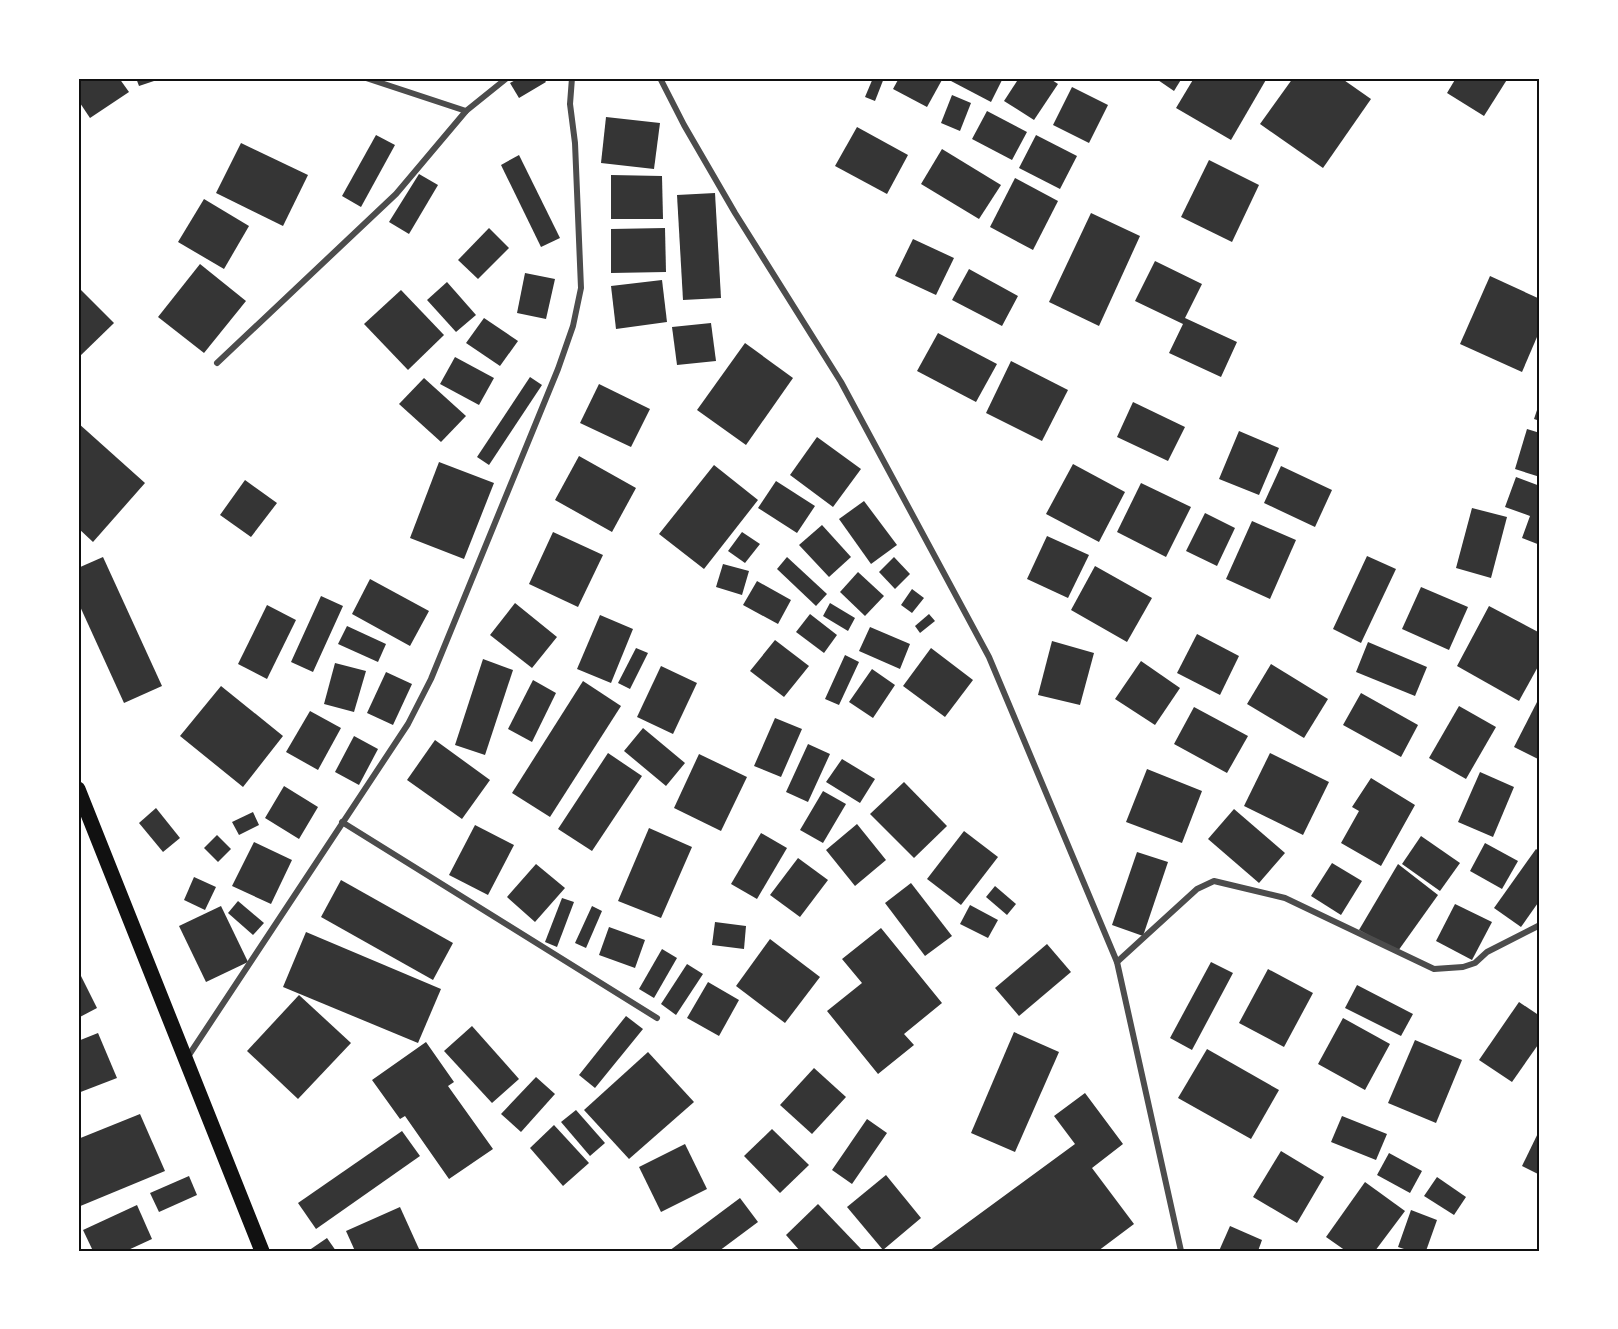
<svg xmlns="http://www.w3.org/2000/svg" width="1618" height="1329" font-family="'Asap Condensed',sans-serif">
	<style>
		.building { fill: #353535 }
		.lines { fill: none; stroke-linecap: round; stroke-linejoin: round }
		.minor { stroke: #4c4c4c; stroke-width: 6 }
		.primary { stroke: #111; stroke-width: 15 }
		.neatline { fill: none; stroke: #111; stroke-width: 2 }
	</style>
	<rect width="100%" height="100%" fill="#fff"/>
	<g class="building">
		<polygon points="78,78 119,78 129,92 90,118 78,100"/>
		<polygon points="136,78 163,78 139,86"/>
		<polygon points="519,78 543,78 546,82 519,98 510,83"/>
		<polygon points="873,78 884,78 875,101 865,97"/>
		<polygon points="899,78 943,78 927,107 893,89"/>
		<polygon points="952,78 1003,78 991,102 951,81"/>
		<polygon points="1019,78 1049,78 1058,84 1034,120 1004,101"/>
		<polygon points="1155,78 1182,78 1174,91"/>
		<polygon points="1194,78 1267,78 1231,140 1176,108"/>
		<polygon points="1293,78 1341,78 1371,99 1323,168 1260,124"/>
		<polygon points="1456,78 1508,78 1484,116 1447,93"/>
		<polygon points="1072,87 1108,105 1089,143 1053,125"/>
		<polygon points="952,95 971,103 960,131 941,123"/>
		<polygon points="987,111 1027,132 1012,160 972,139"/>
		<polygon points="606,117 660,123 654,169 601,163"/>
		<polygon points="857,127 908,155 887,194 835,166"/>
		<polygon points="376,135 395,145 361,207 342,196"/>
		<polygon points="1036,135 1077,156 1060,189 1019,168"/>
		<polygon points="241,143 308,175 283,226 216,193"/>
		<polygon points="942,149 1001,185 979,219 921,184"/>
		<polygon points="519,155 560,238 541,247 501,165"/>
		<polygon points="1209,160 1259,185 1232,242 1181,217"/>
		<polygon points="419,174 438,185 409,234 389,222"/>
		<polygon points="611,175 662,176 663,219 611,219"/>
		<polygon points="1015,178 1058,201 1033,250 990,227"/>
		<polygon points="715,193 721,298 683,300 677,195"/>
		<polygon points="204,199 249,226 224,269 178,242"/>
		<polygon points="1091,213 1140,236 1099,326 1049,302"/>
		<polygon points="489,228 509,248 478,279 458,260"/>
		<polygon points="665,228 666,272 611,273 611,229"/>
		<polygon points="913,239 954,258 936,295 895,276"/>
		<polygon points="1155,261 1202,284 1185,318 1237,342 1221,377 1169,353 1183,324 1135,301"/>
		<polygon points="200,264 246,301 204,353 158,317"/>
		<polygon points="969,269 1018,296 1002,326 952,300"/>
		<polygon points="525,273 555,279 546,319 517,313"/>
		<polygon points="1490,276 1540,299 1540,330 1522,372 1460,344"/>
		<polygon points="662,280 667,322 616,329 611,286"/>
		<polygon points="447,282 476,315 456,332 427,300"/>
		<polygon points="78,287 114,323 78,358"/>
		<polygon points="401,290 444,335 408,370 364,324"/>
		<polygon points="484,318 518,341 500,366 466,343"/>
		<polygon points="711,323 716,361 677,365 672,327"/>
		<polygon points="938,333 997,364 976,402 917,371"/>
		<polygon points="745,343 793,378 746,445 697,410"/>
		<polygon points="455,357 494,378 479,405 440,384"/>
		<polygon points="1011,361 1068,390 1042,441 986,413"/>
		<polygon points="530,377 542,385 489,465 477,457"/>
		<polygon points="424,378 466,416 441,442 399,404"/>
		<polygon points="599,384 650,409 631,447 580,423"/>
		<polygon points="1540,401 1540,421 1534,419"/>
		<polygon points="1133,402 1185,427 1168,461 1117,437"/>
		<polygon points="78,423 145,483 93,542 78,528"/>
		<polygon points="1527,429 1540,433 1540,477 1515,469"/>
		<polygon points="1239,431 1279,448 1259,495 1219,479"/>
		<polygon points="817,437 861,469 833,507 790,475"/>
		<polygon points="579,456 636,488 612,532 555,500"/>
		<polygon points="439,462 494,483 464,559 410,538"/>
		<polygon points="1073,464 1125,492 1099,542 1046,514"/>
		<polygon points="714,465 758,500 704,569 659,534"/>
		<polygon points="1281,466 1332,490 1315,527 1264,503"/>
		<polygon points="1516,477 1540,486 1540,545 1522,538 1530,516 1505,507"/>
		<polygon points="245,480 277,503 251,537 220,515"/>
		<polygon points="776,481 815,506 797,533 758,508"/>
		<polygon points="1141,483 1191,507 1166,557 1117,532"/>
		<polygon points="864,501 897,545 871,564 839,519"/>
		<polygon points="1472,508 1507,517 1491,578 1456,568"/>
		<polygon points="1205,513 1235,528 1217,566 1186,551"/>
		<polygon points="1252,521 1296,540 1270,599 1226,579"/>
		<polygon points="822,525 851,557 829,577 799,545"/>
		<polygon points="553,532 603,555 578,607 529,584"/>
		<polygon points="742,532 760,544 745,563 728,551"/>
		<polygon points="1047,536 1089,555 1068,598 1027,579"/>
		<polygon points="1367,556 1396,569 1361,643 1333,629"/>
		<polygon points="103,557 162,686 124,703 78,602 78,568"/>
		<polygon points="787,557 827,594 816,606 777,569"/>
		<polygon points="894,557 910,574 895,589 879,572"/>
		<polygon points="723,564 749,571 742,595 716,587"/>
		<polygon points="1095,566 1152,598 1127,642 1071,610"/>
		<polygon points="858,572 884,596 865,616 840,592"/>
		<polygon points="370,579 429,611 410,646 352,614"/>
		<polygon points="757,581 791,600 778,624 743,605"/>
		<polygon points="1421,587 1468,607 1449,650 1402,629"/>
		<polygon points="912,589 924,598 912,613 901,605"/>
		<polygon points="321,596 343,606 313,672 291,662"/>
		<polygon points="515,603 557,637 532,668 490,635"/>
		<polygon points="830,603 855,618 848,631 823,616"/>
		<polygon points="267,605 296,620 267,679 238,664"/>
		<polygon points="1489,606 1540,633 1540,663 1519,701 1457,666"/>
		<polygon points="810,614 837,635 824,653 796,632"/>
		<polygon points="929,614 935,621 920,633 915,626"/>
		<polygon points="600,615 633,629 611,683 577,669"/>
		<polygon points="347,626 386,644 378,662 338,644"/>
		<polygon points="870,627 910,644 900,669 859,651"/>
		<polygon points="1197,634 1239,656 1220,695 1177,673"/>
		<polygon points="775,640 809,666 784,697 750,671"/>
		<polygon points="1052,641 1094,653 1080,705 1038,695"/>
		<polygon points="1368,642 1427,667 1415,696 1356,672"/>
		<polygon points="636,648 648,653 630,689 618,683"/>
		<polygon points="931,648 973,680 945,717 903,686"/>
		<polygon points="845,655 859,662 839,705 825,699"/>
		<polygon points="483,659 513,670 485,755 455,745"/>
		<polygon points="1141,661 1180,688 1155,725 1115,699"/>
		<polygon points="335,663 366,671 354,712 324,704"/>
		<polygon points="1271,664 1328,699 1304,738 1247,704"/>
		<polygon points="661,666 697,683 673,734 637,717"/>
		<polygon points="872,669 895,685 873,718 849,702"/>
		<polygon points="386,672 412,684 393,725 367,713"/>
		<polygon points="533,680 556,693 532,742 508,729"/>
		<polygon points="583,681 621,706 550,817 512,793"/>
		<polygon points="221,686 283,736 243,787 180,736"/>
		<polygon points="1361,693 1418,725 1401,757 1343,725"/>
		<polygon points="1537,702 1540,704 1540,760 1514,747"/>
		<polygon points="1459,706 1496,727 1466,779 1429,758"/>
		<polygon points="1194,707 1248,736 1227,773 1174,744"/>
		<polygon points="310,711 341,728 318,770 286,752"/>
		<polygon points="775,718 802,729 781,777 754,766"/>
		<polygon points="643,728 685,763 666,786 624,751"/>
		<polygon points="354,736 378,749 359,785 335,772"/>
		<polygon points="435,740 490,780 462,819 407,780"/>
		<polygon points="808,744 830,754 808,802 786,792"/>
		<polygon points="608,753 642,776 592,851 558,829"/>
		<polygon points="1270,753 1329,782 1303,835 1244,806"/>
		<polygon points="699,754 747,777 721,831 674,808"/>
		<polygon points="842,759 875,779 860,803 826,782"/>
		<polygon points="1147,769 1202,791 1182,843 1126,822"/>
		<polygon points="1480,772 1514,787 1493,837 1458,822"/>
		<polygon points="1371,778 1415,805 1381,866 1341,843 1359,811 1352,807"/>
		<polygon points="904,782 947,826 914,858 870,814"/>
		<polygon points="284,786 318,807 299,839 265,818"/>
		<polygon points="823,791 846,804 823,843 800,830"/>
		<polygon points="156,808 180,838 163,852 139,823"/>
		<polygon points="1234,809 1285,853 1259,883 1208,839"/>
		<polygon points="253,812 259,825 239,835 232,822"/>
		<polygon points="857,824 886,860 855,886 826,850"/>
		<polygon points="475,825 514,845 488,895 449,875"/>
		<polygon points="649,828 692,847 661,918 618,901"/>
		<polygon points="964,831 998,857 961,905 927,879"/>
		<polygon points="761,833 787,848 757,899 731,884"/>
		<polygon points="217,835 231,849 218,862 204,848"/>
		<polygon points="1421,836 1460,863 1440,891 1402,864"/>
		<polygon points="254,842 292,860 271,904 232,886"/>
		<polygon points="1485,843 1518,861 1502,889 1470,871"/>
		<polygon points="1536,849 1540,852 1540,900 1521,927 1494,908"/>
		<polygon points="1137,852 1168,862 1143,936 1112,925"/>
		<polygon points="798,858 828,880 800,917 770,895"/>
		<polygon points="1332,863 1362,881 1341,915 1311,896"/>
		<polygon points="536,864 565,888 535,922 507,897"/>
		<polygon points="1398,864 1438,895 1398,951 1359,930"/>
		<polygon points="194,877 216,887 205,910 184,900"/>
		<polygon points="341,880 453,943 433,980 321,917"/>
		<polygon points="911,883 952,936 925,956 885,903"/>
		<polygon points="995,886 1016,904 1007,915 986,897"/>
		<polygon points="562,898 574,902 557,947 545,942"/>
		<polygon points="238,901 264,923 253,935 228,913"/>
		<polygon points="1455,904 1492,922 1472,960 1436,941"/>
		<polygon points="970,905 998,920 988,938 960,924"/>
		<polygon points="221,906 248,962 206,982 179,926"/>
		<polygon points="592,906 602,911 586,948 575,943"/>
		<polygon points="715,922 746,926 744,949 712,945"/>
		<polygon points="609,927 645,940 635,968 599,955"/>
		<polygon points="881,928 942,1003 904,1034 914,1045 878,1074 827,1011 862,983 842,959"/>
		<polygon points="306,932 441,989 418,1043 283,987"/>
		<polygon points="770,939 820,977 785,1023 736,986"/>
		<polygon points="1047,944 1071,972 1019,1016 995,988"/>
		<polygon points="662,949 677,958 654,998 639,989"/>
		<polygon points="1211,962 1233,973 1192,1050 1170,1038"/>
		<polygon points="687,964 703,974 676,1015 661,1004"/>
		<polygon points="1268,969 1313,993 1284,1047 1239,1023"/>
		<polygon points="78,970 97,1008 78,1018"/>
		<polygon points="708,982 739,1000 719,1036 687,1018"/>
		<polygon points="1357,985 1413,1014 1401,1036 1345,1008"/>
		<polygon points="299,995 351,1043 298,1099 247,1051"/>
		<polygon points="1519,1002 1540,1016 1540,1042 1512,1082 1479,1060"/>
		<polygon points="626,1016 643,1029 595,1088 579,1075"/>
		<polygon points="1343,1018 1390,1044 1365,1090 1318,1064"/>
		<polygon points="472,1026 519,1079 492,1103 444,1051"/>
		<polygon points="1014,1032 1059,1052 1015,1152 971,1133"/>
		<polygon points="98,1033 117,1078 78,1093 78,1041"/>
		<polygon points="1415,1040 1462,1060 1436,1123 1388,1103"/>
		<polygon points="426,1042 454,1082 448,1086 493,1149 449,1179 405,1116 400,1119 372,1080"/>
		<polygon points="1207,1049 1279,1090 1251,1139 1178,1098"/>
		<polygon points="648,1052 694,1102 629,1159 584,1110"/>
		<polygon points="814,1068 846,1097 812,1134 780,1105"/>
		<polygon points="536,1077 555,1094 521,1132 501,1114"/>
		<polygon points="1085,1093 1123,1144 1092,1168 1134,1224 1098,1251 929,1251 1075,1144 1054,1116"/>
		<polygon points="576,1110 605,1143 590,1156 561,1122"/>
		<polygon points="140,1114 165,1171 78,1207 78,1139"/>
		<polygon points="1342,1116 1387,1134 1376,1160 1331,1142"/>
		<polygon points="867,1119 887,1133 852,1184 832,1170"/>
		<polygon points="554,1125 589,1163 563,1186 530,1148"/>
		<polygon points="772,1129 809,1165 780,1193 744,1156"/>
		<polygon points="1540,1129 1540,1175 1522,1166"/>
		<polygon points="402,1131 420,1156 316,1229 298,1203"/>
		<polygon points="685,1144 707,1189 661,1212 639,1167"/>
		<polygon points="1281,1151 1324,1177 1297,1223 1253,1197"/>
		<polygon points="1389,1153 1422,1171 1410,1193 1377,1175"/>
		<polygon points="886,1175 921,1218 883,1250 847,1207"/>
		<polygon points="189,1176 197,1195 159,1212 150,1193"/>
		<polygon points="1437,1177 1466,1197 1454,1215 1424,1196"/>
		<polygon points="1365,1182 1405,1211 1375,1251 1346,1251 1326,1237"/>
		<polygon points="740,1198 758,1222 719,1251 669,1251"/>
		<polygon points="818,1204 862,1250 800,1251 786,1235"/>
		<polygon points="137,1205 152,1239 126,1251 93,1251 83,1230"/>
		<polygon points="400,1207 419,1249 414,1251 355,1251 346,1231"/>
		<polygon points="1411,1210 1437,1220 1426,1251 1410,1251 1398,1247"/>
		<polygon points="1230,1226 1262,1240 1258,1251 1219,1251"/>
		<polygon points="327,1238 336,1251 308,1251"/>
	</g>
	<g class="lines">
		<g class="minor">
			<polyline points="366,78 466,111"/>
			<polyline points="660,78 684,125 735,213 841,382 989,657 1117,962 1181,1251"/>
			<polyline points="217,363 396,194 466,111 507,78"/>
			<polyline points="342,822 657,1018"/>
			<polyline points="1117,962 1197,889 1214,881 1285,898 1434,969 1463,967 1475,963 1487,952 1540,925"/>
			<polyline points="187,1058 408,724 431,679 558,369 573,326 581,288 575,143 570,104 572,78"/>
		</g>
		<polyline class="primary" points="78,789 262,1251"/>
	</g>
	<rect width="1618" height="1329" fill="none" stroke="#ffffff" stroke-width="159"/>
	<rect x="80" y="80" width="1458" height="1170" class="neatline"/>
</svg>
